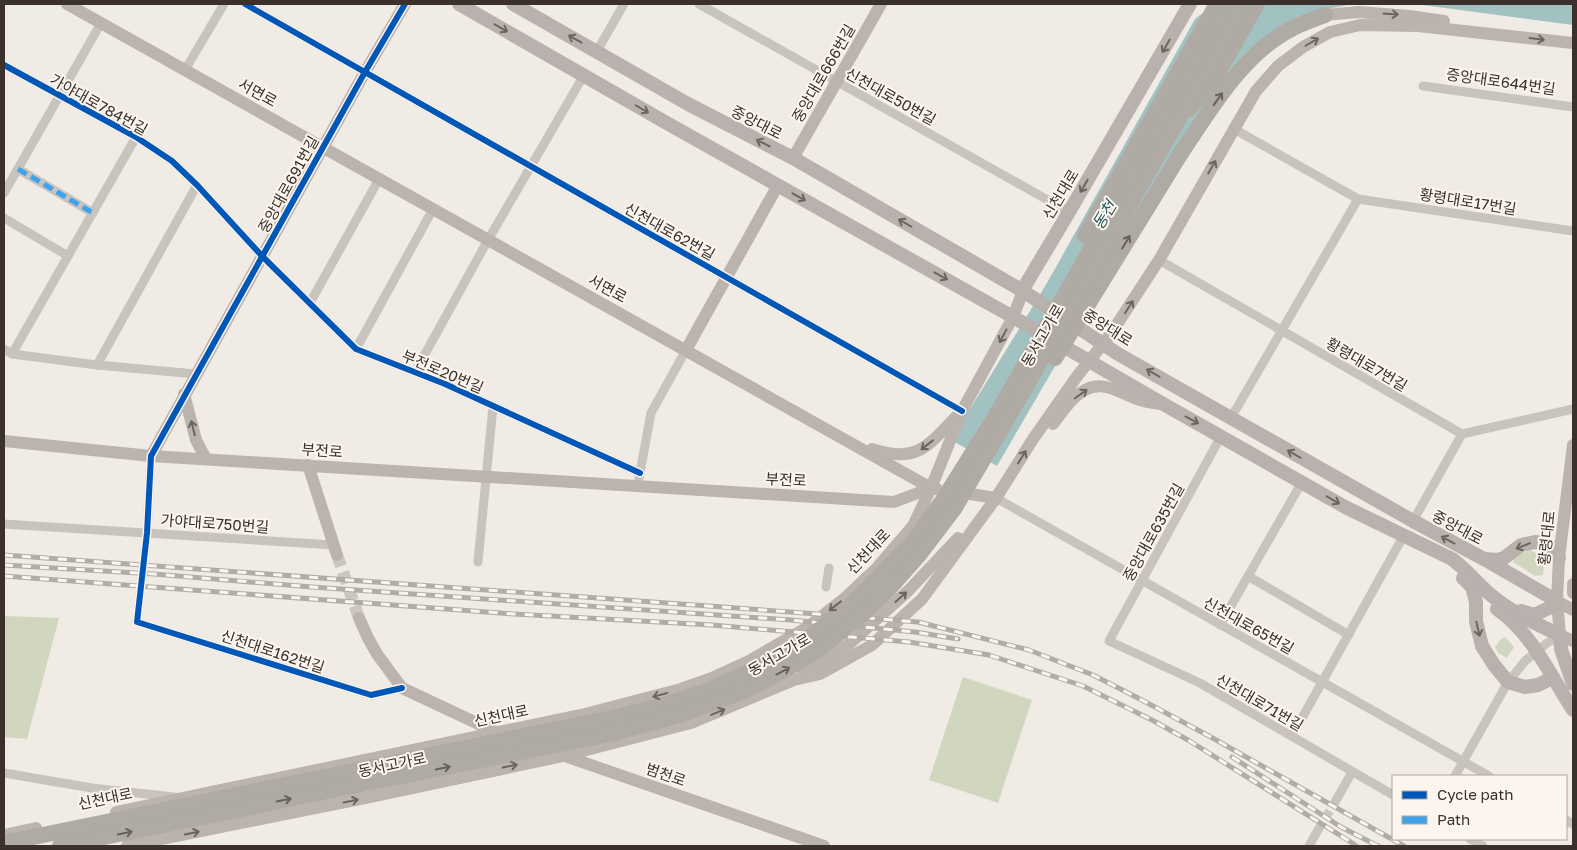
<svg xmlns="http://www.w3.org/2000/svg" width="1577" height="850" font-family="'Golos Text','Noto Sans KR',sans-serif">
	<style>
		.green { fill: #d1d6bf }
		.water { fill: #a1c2c1 }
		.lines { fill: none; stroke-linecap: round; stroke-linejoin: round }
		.street-tunnel { stroke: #ccc6c0; stroke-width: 9; stroke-dasharray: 9 4.5; stroke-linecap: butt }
		.secondary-tunnel { stroke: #ccc6c0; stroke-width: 12; stroke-dasharray: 12 6; stroke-linecap: butt }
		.street { stroke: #c9c3be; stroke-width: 9 }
		.secondary { stroke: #bab3ae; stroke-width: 12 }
		.primary { stroke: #b8b1ad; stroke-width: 14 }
		.highway { stroke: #afaaa4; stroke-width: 16 }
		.rail-casing { stroke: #b1aca8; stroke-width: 5 }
		.rail { stroke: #fbf5ee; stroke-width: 3; stroke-dasharray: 9; stroke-linecap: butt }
		.highway-bridge { stroke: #afaaa4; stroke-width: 16 }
		.quiet { stroke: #3fa3eb; stroke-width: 5; stroke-dasharray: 10 5; stroke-linecap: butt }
		.cycleway-casing { stroke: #fbf5ee; stroke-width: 9 }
		.cycleway { stroke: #0057b8; stroke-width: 6 }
		.oneway { stroke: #6e645f }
		.oneway2 { stroke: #6d645f }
		.oneway3 { stroke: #69615b }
		.labels { text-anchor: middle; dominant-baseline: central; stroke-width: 4; stroke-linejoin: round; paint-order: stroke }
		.street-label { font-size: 15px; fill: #3b302b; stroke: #fbf5ee }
		.water-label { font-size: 16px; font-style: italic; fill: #1f5a5e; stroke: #fbf5ee }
	</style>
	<rect width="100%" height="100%" fill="#f0ebe5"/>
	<g class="green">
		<polygon points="1530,550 1545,557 1543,575 1535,576 1513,562 1515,556"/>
		<polygon points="4,616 59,618 27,739 4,737"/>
		<polygon points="1505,637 1514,647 1507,658 1498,653 1495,647 1501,639"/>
		<polygon points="963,677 1032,700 998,803 929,780"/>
	</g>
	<g class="water">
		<polygon points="1215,4 1354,4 1332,8 1297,20 1254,46 1091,304 997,466 951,440 1047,283 1195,19"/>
		<polygon points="1415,4 1573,4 1573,25"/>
	</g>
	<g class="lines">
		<g class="street-tunnel">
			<polyline points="137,622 147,533"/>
			<polyline points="1318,830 1334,804"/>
		</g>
		<polyline class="secondary-tunnel" points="337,555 359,618"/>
		<g class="street">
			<polyline points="245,4 962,411"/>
			<polyline points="699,4 1069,212"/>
			<polyline points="597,51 624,4"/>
			<polyline points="4,65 136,137 172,161 197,185 262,256 356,349 445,384 640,473"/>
			<polyline points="185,70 224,4"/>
			<polyline points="1423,86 1573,107"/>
			<polyline points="1234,129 1358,199 1573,231"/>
			<polyline points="18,169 93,213"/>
			<polyline points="4,193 101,23"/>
			<polyline points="4,218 68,256"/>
			<polyline points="1159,260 1462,434 1573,409"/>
			<polyline points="310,303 379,179"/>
			<polyline points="4,349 12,354 97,365 196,374"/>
			<polyline points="356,349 433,209"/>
			<polyline points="12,354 136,137"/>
			<polyline points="97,365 197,185"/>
			<polyline points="415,372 488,240 584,75"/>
			<polyline points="1231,418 1358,199"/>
			<polyline points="1221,436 1109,641 1200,683 1393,795"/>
			<polyline points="639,478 651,413 686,350"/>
			<polyline points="996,498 1489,776"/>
			<polyline points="1413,521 1462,434"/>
			<polyline points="4,524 334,545"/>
			<polyline points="147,533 151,456"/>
			<polyline points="478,562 493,406"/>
			<polyline points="1248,576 1349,635"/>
			<polyline points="826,587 829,568"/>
			<polyline points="137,622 371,695 402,688"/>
			<polyline points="1220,625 1302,482"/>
			<polyline points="1292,736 1404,535"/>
			<polyline points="4,773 92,788 174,797"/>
			<polyline points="1455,776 1508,682 1525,661 1547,643 1560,635"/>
			<polyline points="1334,804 1352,772"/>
			<polyline points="1566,820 1573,824"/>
			<polyline points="1470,839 1483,846"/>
			<polyline points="1309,846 1318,830"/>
		</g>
		<g class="secondary">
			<polyline points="67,4 931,488 937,489"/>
			<polyline points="1325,15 1359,12 1409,16 1444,21"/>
			<polyline points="793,158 881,4"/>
			<polyline points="686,350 778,185"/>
			<polyline points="184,394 196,440 206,459"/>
			<path d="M 1053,424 C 1062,412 1072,397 1085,390 C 1103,380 1120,393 1137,399 C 1144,402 1152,403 1160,404"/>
			<polyline points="4,441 151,456 894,502 931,488"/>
			<polyline points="1573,445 1559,558 1557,601 1560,635 1573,641"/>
			<path d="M 872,449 C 918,464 927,446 957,416"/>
			<polyline points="151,456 365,72 405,4"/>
			<polyline points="308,465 337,555"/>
			<polyline points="957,492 996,498"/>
			<polyline points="1573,584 1573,593"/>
			<polyline points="1557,601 1573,610"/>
			<polyline points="359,618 368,638 377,654 402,688 498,733"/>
			<polyline points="803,674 849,644 908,591 958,538"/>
			<polyline points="562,755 824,846"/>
			<polyline points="116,812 585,714 681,689 712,678 749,661 808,627 845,598 875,570 913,526 931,488 962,411 1013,317 1023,291"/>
			<polyline points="4,835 36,828"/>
			<polyline points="127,846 365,798 563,756 691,723 794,680 820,674 872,645 922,599 996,498 1033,439 1078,375 1110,335 1159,260 1256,91 1278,66 1303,47 1330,32 1360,25 1418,26 1573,43"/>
		</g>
		<g class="primary">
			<path d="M 459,4 L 672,126 L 1013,317 L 1165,405 L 1347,508 L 1452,559 C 1467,570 1478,584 1492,596 C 1513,613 1536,624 1560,635 L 1561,649 L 1573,684"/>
			<polyline points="513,4 688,104 793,158 1023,291 1118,354 1413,521 1484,559 1557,601 1551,607 1534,615 1521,611"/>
			<polyline points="1023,291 1026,284 1069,212 1190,4"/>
			<polyline points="1484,559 1498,560 1504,558 1521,545 1535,542 1545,543 1551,547 1559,558"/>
			<polyline points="1463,578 1472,587 1476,602 1476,621 1482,646 1494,665 1508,682 1525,687 1538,685 1552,678"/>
			<path d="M 1497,609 C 1532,633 1550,675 1573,710"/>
		</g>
		<g class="highway">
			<polyline points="1189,109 1213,81 1257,4"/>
			<path d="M 1181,153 C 1211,109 1243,53 1293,28 C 1303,23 1314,19 1325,15"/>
		</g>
		<defs>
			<g id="rail">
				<polyline points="4,555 804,613 918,622 1029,650 1093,675 1138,698 1209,736 1404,846"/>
				<polyline points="4,565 154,574 312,587 791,620 915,632 958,639"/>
				<polyline points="4,576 514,614 712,625 909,642 989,655 1083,686 1152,720 1188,740 1357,846"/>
				<polyline points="1232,757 1341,827 1378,846"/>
			</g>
		</defs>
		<use href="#rail" class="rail-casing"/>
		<use href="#rail" class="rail"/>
		<g class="highway-bridge">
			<polyline points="1085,236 1217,4"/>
			<polyline points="1055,358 1181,153"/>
			<polyline points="4,843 612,718 664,705 707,691 772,661 811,636 847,609 910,545 943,500 995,417 1231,4"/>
			<polyline points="60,846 609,734 683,714 744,691 792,666 822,647 863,614 888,590 919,555 954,509 1020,397 1244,4"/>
		</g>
		<polyline class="quiet" points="18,169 93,213"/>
		<defs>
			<g id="cycleway">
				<polyline points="245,4 962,411"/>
				<polyline points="4,65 136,137 172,161 197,185 262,256 356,349 445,384 640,473"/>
				<polyline points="402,688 371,695 137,622 147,533 151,456 365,72 405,4"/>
			</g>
		</defs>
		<use href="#cycleway" class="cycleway-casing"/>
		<use href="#cycleway" class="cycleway"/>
	</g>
	<defs><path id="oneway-shaft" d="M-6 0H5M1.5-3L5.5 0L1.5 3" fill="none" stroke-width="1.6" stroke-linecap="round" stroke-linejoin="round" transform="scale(1.25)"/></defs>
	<g class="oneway">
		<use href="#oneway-shaft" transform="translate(1391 14) rotate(4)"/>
		<use href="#oneway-shaft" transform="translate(1537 39) rotate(7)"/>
		<use href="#oneway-shaft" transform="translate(1312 42) rotate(-30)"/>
		<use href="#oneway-shaft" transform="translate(1212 167) rotate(-60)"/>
		<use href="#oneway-shaft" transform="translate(1129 307) rotate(-57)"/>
		<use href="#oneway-shaft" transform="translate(1003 336) rotate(118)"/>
		<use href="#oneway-shaft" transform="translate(1081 394) rotate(-35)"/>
		<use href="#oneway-shaft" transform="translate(193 428) rotate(-104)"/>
		<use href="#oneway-shaft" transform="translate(927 445) rotate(142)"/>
		<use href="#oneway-shaft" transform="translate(1022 457) rotate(-58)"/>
		<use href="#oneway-shaft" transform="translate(901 597) rotate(-42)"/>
		<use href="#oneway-shaft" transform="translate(835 606) rotate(142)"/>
		<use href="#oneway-shaft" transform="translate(660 695) rotate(165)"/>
		<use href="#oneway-shaft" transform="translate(718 712) rotate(-22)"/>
		<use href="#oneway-shaft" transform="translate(510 766) rotate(-12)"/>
		<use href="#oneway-shaft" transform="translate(351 801) rotate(-11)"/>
		<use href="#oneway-shaft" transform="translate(192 833) rotate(-11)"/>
	</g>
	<g class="oneway2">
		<use href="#oneway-shaft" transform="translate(501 28) rotate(30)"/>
		<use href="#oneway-shaft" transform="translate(575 39) rotate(-151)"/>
		<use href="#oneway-shaft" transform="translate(1166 46) rotate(120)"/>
		<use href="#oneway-shaft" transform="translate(642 109) rotate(30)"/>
		<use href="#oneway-shaft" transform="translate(763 143) rotate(-153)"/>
		<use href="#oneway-shaft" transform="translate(1084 186) rotate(120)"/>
		<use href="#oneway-shaft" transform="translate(799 197) rotate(29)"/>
		<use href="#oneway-shaft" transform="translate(905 223) rotate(-150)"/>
		<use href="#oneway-shaft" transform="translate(941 276) rotate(29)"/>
		<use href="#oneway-shaft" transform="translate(1153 373) rotate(-150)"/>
		<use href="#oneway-shaft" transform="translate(1192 420) rotate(28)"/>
		<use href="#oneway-shaft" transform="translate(1294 454) rotate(-150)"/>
		<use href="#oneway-shaft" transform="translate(1333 500) rotate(30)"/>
		<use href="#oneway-shaft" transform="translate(1448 540) rotate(-152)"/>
		<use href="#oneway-shaft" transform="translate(1523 546) rotate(158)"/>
		<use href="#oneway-shaft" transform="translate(1478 629) rotate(77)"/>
	</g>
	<g class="oneway3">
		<use href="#oneway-shaft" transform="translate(1218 99) rotate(-55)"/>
		<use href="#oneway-shaft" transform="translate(1126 242) rotate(-59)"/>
		<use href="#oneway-shaft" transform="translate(783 671) rotate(-28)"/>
		<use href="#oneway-shaft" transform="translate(443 768) rotate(-12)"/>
		<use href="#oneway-shaft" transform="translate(284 800) rotate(-12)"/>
		<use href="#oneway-shaft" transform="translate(125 833) rotate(-12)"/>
	</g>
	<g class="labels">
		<g class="street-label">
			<text transform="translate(823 73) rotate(-60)">중앙대로666번길</text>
			<text transform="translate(1501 81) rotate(8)">중앙대로644번길</text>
			<text transform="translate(258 92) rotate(29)">서면로</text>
			<text transform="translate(891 96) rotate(29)">신천대로50번길</text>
			<text transform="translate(99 104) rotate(29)">가야대로784번길</text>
			<text transform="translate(757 122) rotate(27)">중앙대로</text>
			<text transform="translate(288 184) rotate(-61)">중앙대로691번길</text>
			<text transform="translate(1060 194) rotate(-59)">신천대로</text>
			<text transform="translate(1468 201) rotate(9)">황령대로17번길</text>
			<text transform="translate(670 231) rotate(29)">신천대로62번길</text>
			<text transform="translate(608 288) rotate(29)">서면로</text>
			<text transform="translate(1108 327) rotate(32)">중앙대로</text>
			<text transform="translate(1042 335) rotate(-60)">동서고가로</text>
			<text transform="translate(1367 364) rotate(30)">황령대로7번길</text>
			<text transform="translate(443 371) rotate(23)">부전로20번길</text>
			<text transform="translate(322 450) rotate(4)">부전로</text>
			<text transform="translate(786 479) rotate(3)">부전로</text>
			<text transform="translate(215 523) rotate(4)">가야대로750번길</text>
			<text transform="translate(1458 527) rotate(28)">중앙대로</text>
			<text transform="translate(1153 532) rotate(-61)">중앙대로635번길</text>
			<text transform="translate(1546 538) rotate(-84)">황령대로</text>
			<text transform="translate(868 551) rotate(-47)">신천대로</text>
			<text transform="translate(1249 625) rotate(29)">신천대로65번길</text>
			<text transform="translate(273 651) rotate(18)">신천대로162번길</text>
			<text transform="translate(779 654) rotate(-30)">동서고가로</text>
			<text transform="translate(1260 702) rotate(30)">신천대로71번길</text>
			<text transform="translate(501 715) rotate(-12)">신천대로</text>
			<text transform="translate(392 764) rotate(-12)">동서고가로</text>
			<text transform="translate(666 774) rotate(19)">범천로</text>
			<text transform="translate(105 798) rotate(-12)">신천대로</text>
		</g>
		<g class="water-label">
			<text transform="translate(1104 215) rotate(-59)">동천</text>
		</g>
	</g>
	<rect width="1577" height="850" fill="none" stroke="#3b302b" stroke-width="10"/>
	<rect x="1392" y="775" width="175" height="65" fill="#fbf5ee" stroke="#aea6a0"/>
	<rect x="1402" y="791" width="25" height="8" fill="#0057b8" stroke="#aea6a0"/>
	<text x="1437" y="800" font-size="15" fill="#3b302b">Cycle path</text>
	<rect x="1402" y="816" width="25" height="8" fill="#3fa3eb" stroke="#aea6a0"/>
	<text x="1437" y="825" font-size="15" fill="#3b302b">Path</text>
</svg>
